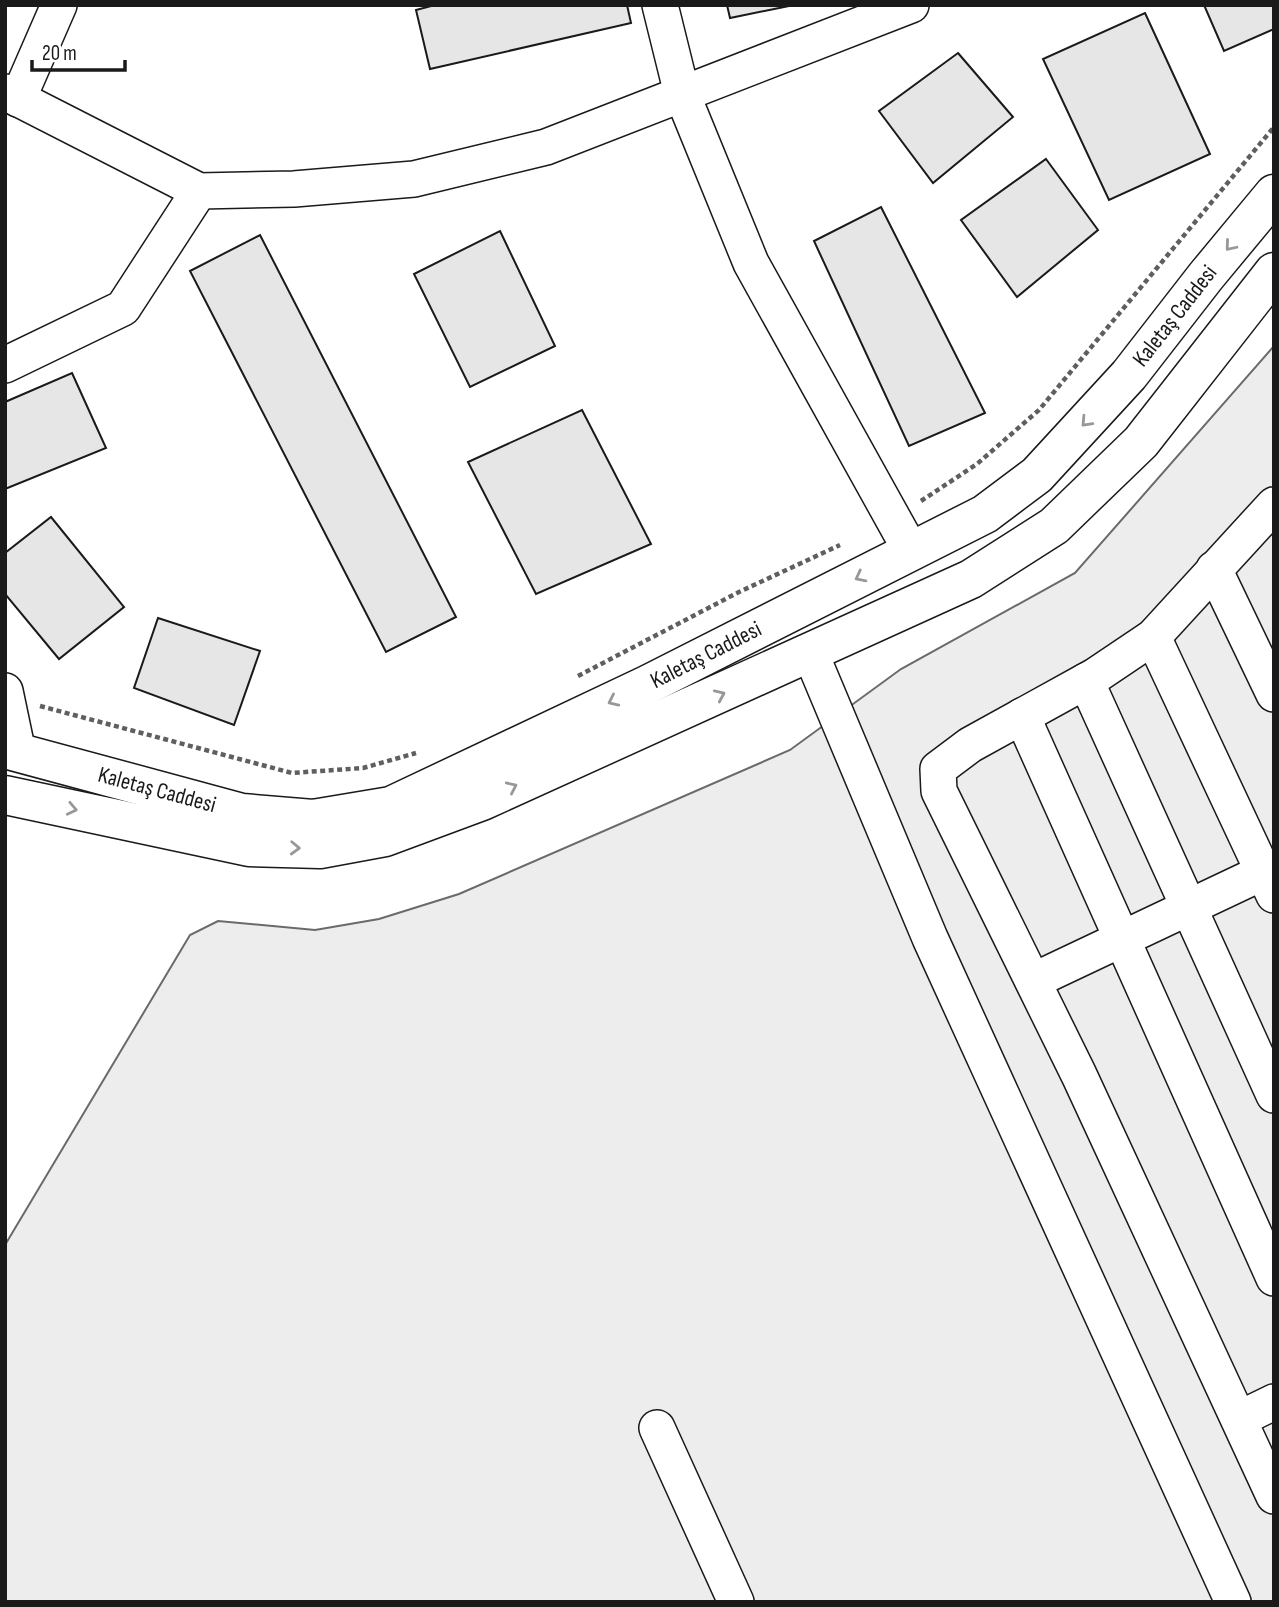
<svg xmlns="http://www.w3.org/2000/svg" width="1279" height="1607" font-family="'Sofia Sans Condensed',sans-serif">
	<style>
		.built { fill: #ededed; stroke: #6a6a6a; stroke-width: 2 }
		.building { fill: #e6e6e6; stroke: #1a1a1a; stroke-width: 2 }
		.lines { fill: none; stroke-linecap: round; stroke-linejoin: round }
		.minor-casing { stroke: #1a1a1a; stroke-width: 38 }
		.major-casing { stroke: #1a1a1a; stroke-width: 41 }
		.path { stroke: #5f5f5f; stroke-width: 4.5; stroke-dasharray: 5 3.5; stroke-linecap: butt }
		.minor { stroke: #fff; stroke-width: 35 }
		.major { stroke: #fff; stroke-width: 38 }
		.oneway { stroke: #989898 }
		.labels { text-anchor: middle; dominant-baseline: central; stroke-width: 5; stroke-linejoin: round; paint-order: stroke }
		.street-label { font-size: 23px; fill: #1a1a1a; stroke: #fff }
	</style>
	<rect width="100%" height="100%" fill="#fff"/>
	<polygon class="built" points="1274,346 1274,1602 5,1602 5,1245 190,935 218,921 315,930 379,919 459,894 790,750 901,669 1075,573"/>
	<g class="building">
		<polygon points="435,5 627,5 631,23 430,69 416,10"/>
		<polygon points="727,5 794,5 730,18"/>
		<polygon points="1204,5 1274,5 1274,29 1224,51"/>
		<polygon points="1145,13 1210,154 1109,200 1043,59"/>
		<polygon points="958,53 1013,117 933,183 879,111"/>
		<polygon points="1046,159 1098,230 1017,297 961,220"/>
		<polygon points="881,207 985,413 909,446 814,241"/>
		<polygon points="500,231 555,346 470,387 414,274"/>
		<polygon points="260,235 456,617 386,652 190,271"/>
		<polygon points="72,373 106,448 5,489 5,402"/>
		<polygon points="582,410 651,544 536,594 468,462"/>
		<polygon points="51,517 124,607 59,659 5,594 5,553"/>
		<polygon points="158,618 260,651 234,725 134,688"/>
	</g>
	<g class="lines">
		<defs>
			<g id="minor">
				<polyline points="660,5 682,94 751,263 911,551"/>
				<polyline points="5,92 199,191 294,189 414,179 546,147 911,5"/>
				<polyline points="18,99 59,5"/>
				<polyline points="5,365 123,308 199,191"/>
				<polyline points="1274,505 1153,637 1095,676 970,745 938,769 939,791 1079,1075 1274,1496"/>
				<polyline points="1214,569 1274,694"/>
				<polyline points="1153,637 1274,895"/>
				<polyline points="810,652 930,938 1233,1602"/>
				<polyline points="1086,681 1274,1095"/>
				<polyline points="5,691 18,753"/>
				<polyline points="1022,716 1274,1278"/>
				<polyline points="1033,981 1274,867"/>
				<polyline points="1239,1419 1274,1402"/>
				<polyline points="657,1428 736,1602"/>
			</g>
			<g id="major">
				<polyline points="5,749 242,813 313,819 391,806 647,685 985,514 1037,475 1129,375 1206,276 1274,194"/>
				<polyline points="5,795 249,847 320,849 385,837 482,801 971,579 1054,526 1141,442 1274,272"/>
			</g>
		</defs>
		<use href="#minor" class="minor-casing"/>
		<use href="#major" class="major-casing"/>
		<g class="path">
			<polyline points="921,501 977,464 1039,410 1274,127"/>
			<polyline points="578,676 739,592 840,545"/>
			<polyline points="40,706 292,773 363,768 416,753"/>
		</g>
		<use href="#minor" class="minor"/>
		<use href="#major" class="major"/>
	</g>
	<defs><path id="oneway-chevron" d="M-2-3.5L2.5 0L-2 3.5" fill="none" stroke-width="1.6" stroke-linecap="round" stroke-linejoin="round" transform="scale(1.75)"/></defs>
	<g class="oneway">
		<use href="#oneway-chevron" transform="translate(1230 246) rotate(130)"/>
		<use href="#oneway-chevron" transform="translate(1086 422) rotate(133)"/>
		<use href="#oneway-chevron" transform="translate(860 577) rotate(153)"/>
		<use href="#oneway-chevron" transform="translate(720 695) rotate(-24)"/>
		<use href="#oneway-chevron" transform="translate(613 701) rotate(155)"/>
		<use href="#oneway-chevron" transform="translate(512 787) rotate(-25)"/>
		<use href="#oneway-chevron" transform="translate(72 809) rotate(12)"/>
		<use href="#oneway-chevron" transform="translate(295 848) rotate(2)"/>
	</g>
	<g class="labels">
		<g class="street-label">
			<text transform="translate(1175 316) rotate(-52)">Kaletaş Caddesi</text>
			<text transform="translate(706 655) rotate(-27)">Kaletaş Caddesi</text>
			<text transform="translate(157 790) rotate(15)">Kaletaş Caddesi</text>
		</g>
	</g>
	<rect width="1279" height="1607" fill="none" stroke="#1a1a1a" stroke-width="14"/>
	<path d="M32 60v10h93v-10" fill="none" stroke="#1a1a1a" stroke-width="3.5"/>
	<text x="42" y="60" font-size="21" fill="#1a1a1a" stroke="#ffffff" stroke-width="5" paint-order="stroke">20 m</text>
</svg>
